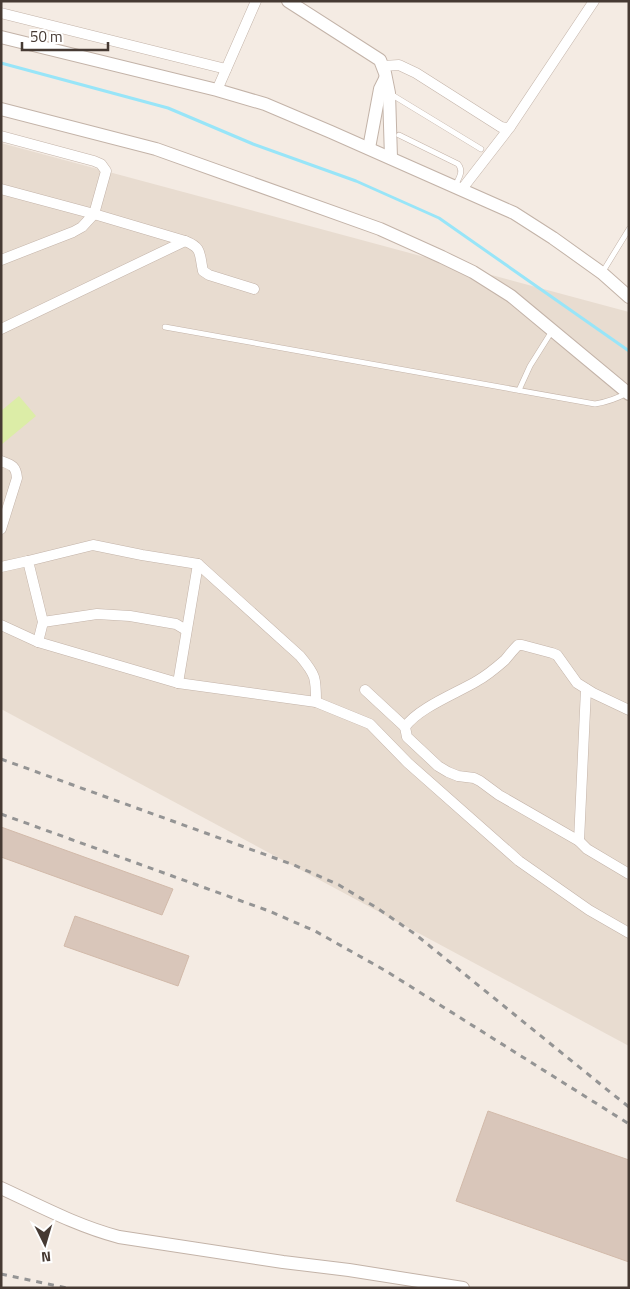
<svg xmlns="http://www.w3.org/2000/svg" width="630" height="1289" font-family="'Titillium Web',sans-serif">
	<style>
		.residential { fill: #e8dcd0 }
		.green { fill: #dceda7 }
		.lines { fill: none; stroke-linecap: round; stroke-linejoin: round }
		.stream { stroke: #98e5f8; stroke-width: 3 }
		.building { fill: #d9c6ba; stroke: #d2baaa }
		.service-casing { stroke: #c3b3a8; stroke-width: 6 }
		.minor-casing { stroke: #c3b3a8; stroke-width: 11 }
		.tertiary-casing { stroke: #c3b3a8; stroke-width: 14 }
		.service { stroke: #fff; stroke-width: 5 }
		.minor { stroke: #fff; stroke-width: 10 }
		.tertiary { stroke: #fff; stroke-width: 12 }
		.rail { stroke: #949494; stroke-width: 3; stroke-dasharray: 6 6; stroke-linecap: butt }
	</style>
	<rect width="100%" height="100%" fill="#f4ebe3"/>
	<polygon class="residential" points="1,143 629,312 629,1046 1,709"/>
	<polygon class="green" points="19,396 36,416 1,445 1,411"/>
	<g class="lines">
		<polyline class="stream" points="1,63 168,108 253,144 356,181 439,218 629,351"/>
	</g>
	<g class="building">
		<polygon points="1,827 173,889 162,915 1,857"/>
		<polygon points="75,916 189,956 178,986 64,946"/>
		<polygon points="488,1111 629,1160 629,1262 456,1201"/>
	</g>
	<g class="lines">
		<defs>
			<g id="service">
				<polyline points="389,93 481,149"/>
				<path d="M 399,135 L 458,164 C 464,171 459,178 455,186"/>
				<polyline points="602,273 629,229"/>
				<path d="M 165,327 L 595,404 C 607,402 616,399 627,393"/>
				<polyline points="519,390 530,366 552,331"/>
			</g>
			<g id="minor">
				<polyline points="1,13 226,69"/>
				<polyline points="383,66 399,65 416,73 501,127 506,128 510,127 594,1"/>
				<polyline points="217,90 256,1"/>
				<polyline points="1,136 94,161 101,164 106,171 94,214 82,227 73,232 1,260"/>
				<polyline points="1,189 94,214 185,241 1,329"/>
				<polyline points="462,189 510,127"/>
				<path d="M 185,241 C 203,248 199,254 203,271 L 209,275 L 254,289"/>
				<path d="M 1,461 C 12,465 16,466 17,478 L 1,529"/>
				<polyline points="1,567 28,561"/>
				<polyline points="43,622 97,614 130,616 176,624 186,630"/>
				<polyline points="1,625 38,642 178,683 316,702 370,724 408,763 519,861 589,910 629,933"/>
				<path d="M 38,642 L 43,622 L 28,561 L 93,545 L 142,555 L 198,564 L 300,656 C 316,675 316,678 316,702"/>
				<polyline points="178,683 198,564"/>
				<polyline points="365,690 405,727"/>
				<path d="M 629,710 L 593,693 L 577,683 L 557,655 L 552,653 L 522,645 L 518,645 C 513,650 509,655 505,660 C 497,667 486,676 477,681 C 457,693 418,708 405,727 L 407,737 L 438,766 L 448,772 L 458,776 L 474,778 L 480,781 L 499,795 L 579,841 L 587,849 L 629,874"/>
				<polyline points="579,841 586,689"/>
			</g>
			<g id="tertiary">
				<polyline points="288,1 380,60 385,73 389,93 391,158"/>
				<polyline points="1,37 217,90 265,104 331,132 514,213 553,238 602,273 629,297"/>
				<polyline points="1,109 156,149 380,229 442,257 473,272 511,296 629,394"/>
				<polyline points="369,148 380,89 385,79"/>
				<path d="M 1,1188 C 40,1206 77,1226 119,1237 L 283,1262 L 349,1270 L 463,1288"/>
			</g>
		</defs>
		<use href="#service" class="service-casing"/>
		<use href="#minor" class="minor-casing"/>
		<use href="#tertiary" class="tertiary-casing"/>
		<use href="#service" class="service"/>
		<use href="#minor" class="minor"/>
		<use href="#tertiary" class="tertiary"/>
		<g class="rail">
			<polyline points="1,759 294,865 339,885 377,908 415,934 610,1092 629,1107"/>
			<polyline points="1,814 269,911 315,931 386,971 629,1124"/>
			<polyline points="1,1274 67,1288"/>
		</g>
	</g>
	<rect width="630" height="1289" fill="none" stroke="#463a33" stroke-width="5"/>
	<g transform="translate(45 1244) rotate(175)" stroke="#ffffff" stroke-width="4" paint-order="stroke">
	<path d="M0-4L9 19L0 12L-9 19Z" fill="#463a33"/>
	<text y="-8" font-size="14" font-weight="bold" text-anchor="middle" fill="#463a33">N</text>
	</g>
	<path d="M22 42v8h86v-8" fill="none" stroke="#463a33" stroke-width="2.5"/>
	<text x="30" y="42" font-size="15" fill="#463a33" stroke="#ffffff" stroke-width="4" paint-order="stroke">50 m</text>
</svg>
